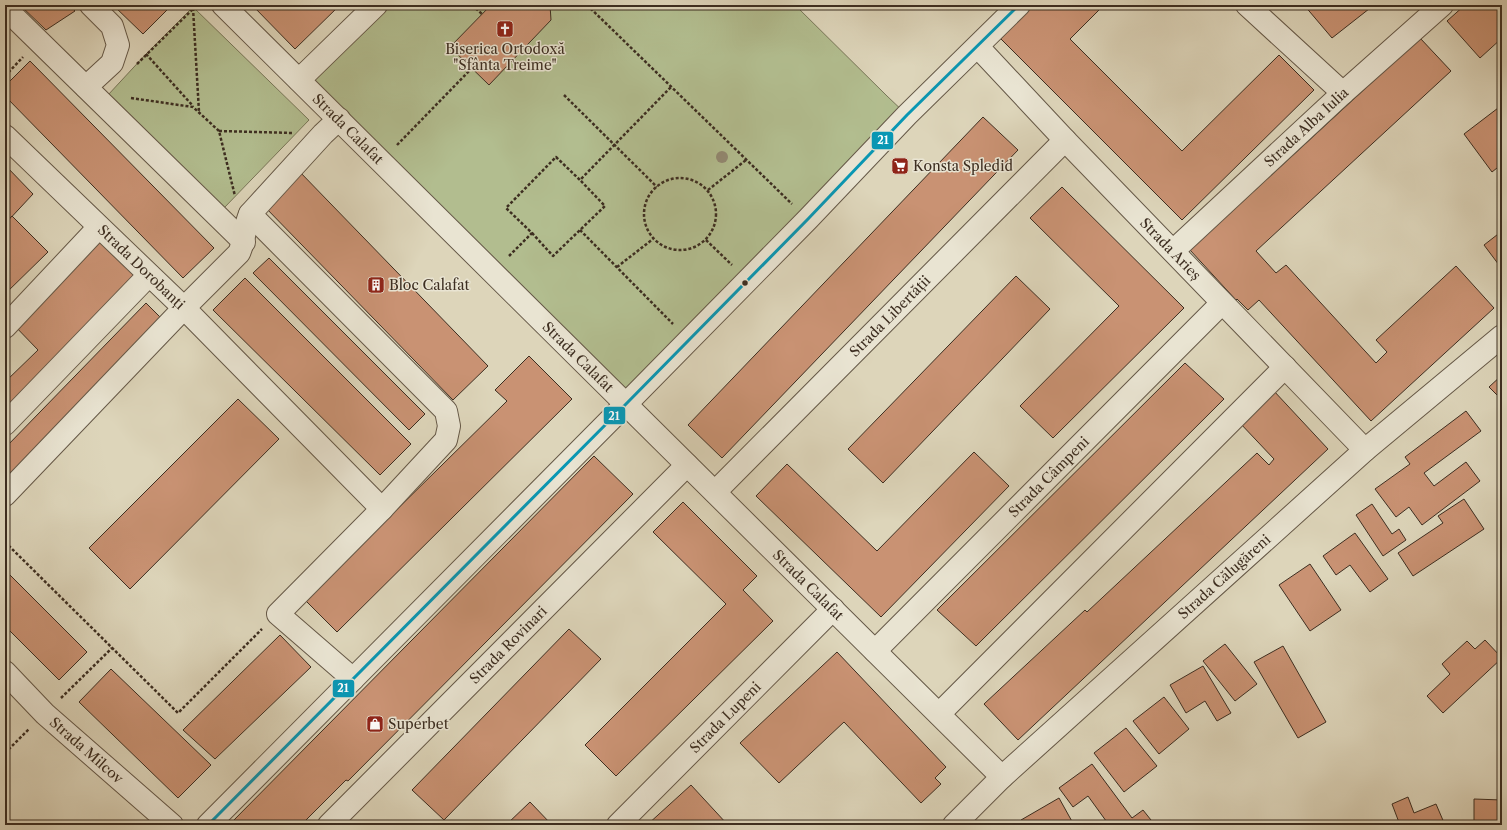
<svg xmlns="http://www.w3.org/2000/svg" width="1507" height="830" font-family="'Libre Caslon Text',serif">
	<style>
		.green { fill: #b2bd8f; stroke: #787658 }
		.building { fill: #c99273; stroke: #3d2e21 }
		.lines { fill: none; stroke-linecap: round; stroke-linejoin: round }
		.minor-casing { stroke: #655847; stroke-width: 24 }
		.path { stroke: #3d2e21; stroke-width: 2.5; stroke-dasharray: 3 2; stroke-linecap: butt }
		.minor { stroke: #e9e4d2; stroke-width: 22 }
		.bus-1-casing { stroke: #e9e4d2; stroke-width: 6 }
		.bus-1 { stroke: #0997b4; stroke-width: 3 }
		.tree { fill: #928972 }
		.bus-dot { fill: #3d2e21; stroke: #e9e4d2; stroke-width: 1.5 }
		.labels { text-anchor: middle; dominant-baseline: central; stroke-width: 3; stroke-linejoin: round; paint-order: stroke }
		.poi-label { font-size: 14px; fill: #3d2e21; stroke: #e9e4d2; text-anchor: start }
		.street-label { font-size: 14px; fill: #3d2e21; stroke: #e9e4d2 }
		.line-badge { stroke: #e9e4d2; stroke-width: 1.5 }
		.badge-label { font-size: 11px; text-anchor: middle; font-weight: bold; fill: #fff }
	</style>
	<rect width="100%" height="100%" fill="#ddd5ba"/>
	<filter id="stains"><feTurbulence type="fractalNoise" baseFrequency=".005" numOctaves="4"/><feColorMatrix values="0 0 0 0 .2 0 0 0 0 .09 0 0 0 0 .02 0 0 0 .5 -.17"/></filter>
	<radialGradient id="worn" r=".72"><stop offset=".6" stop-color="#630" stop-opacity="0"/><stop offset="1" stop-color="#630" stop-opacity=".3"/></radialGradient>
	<g class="green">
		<polygon points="374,5 795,5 887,96 907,115 626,404 299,80"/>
		<polygon points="193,7 309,120 224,208 108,95 146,54"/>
	</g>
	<g class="building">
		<polygon points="20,5 69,5 75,11 46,30"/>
		<polygon points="113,5 166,5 169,8 143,34"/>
		<polygon points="252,5 340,5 295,49"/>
		<polygon points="491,5 550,5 551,20 489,85 450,47"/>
		<polygon points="1029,5 1104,5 1070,39 1182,151 1279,55 1314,90 1182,220 998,36"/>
		<polygon points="1304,5 1374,5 1332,38"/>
		<polygon points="1465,5 1502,5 1502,38 1480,58 1447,21"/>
		<polygon points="1420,38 1451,71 1256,251 1276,273 1286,265 1376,363 1387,352 1376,340 1456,266 1494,308 1371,421 1259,300 1248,310 1237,299 1236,300 1190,250"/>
		<polygon points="30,61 214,248 183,278 5,96 5,86"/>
		<polygon points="1502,105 1502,164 1492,172 1464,134"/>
		<polygon points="983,117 1018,150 722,458 688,425"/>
		<polygon points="5,165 33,194 5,224"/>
		<polygon points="298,170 488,366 453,400 263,205"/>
		<polygon points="1062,187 1184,308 1053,438 1020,406 1119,306 1030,218"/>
		<polygon points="12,216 48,252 5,294 5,224"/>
		<polygon points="1502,231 1502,269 1484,245"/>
		<polygon points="99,235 142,279 5,413 5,382 38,350 11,322"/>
		<polygon points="269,258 425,414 409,430 253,273"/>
		<polygon points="1016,276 1050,309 883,483 848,449"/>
		<polygon points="245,278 411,444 380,475 213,310"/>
		<polygon points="146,303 161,318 5,479 5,448"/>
		<polygon points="529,356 572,399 337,632 305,600 507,401 495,390"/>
		<polygon points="1185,363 1224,399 976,646 937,610"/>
		<polygon points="1502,375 1502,400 1489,387"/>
		<polygon points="1273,390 1328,449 1018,740 984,704 1085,610 1087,612 1257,453 1269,465 1274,459 1239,422"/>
		<polygon points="238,399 279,439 130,589 89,548"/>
		<polygon points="1466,411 1481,431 1424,473 1434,486 1466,462 1480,481 1422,525 1409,507 1396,517 1375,489 1410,464 1405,457"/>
		<polygon points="974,452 1009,486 881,617 756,496 787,464 877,551"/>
		<polygon points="594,456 633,494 348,781 346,780 301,825 229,825"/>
		<polygon points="1464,499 1484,529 1413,576 1398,553 1443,523 1438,516"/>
		<polygon points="683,502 757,576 743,590 773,621 616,776 585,745 726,604 653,532"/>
		<polygon points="1372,504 1392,534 1399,529 1406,540 1383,556 1356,515"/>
		<polygon points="1355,533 1388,579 1370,592 1350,565 1336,575 1323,556"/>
		<polygon points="1310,564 1341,610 1310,631 1279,585"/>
		<polygon points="5,570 87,652 59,680 5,626"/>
		<polygon points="569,629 601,659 444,820 412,790"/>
		<polygon points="280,635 311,667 215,759 183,730"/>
		<polygon points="1485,640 1502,658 1443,713 1427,696 1450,674 1442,664 1467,641 1475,649"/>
		<polygon points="1225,644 1257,684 1235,701 1203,661"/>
		<polygon points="1283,646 1326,722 1298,738 1254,662"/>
		<polygon points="837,652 946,767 935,778 941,784 921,803 844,722 779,783 740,743"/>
		<polygon points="1203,666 1231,713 1217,721 1205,701 1186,713 1170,685"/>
		<polygon points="111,669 211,765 178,798 79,702"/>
		<polygon points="1164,697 1189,729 1159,754 1133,721"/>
		<polygon points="1126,728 1157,766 1124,792 1094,753"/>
		<polygon points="1092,764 1132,818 1143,810 1155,825 1109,825 1088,796 1073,807 1059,788"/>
		<polygon points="691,785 727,824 647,825"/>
		<polygon points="1408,797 1414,813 1436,804 1445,825 1400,825 1392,804"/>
		<polygon points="1059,798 1074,825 1024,825 1021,820"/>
		<polygon points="1474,799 1502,800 1502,825 1474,825"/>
		<polygon points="530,802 552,825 506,825"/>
	</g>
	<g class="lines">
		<defs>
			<g id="minor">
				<path id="s1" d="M 223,5 L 1002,777"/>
				<polyline points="1247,5 1343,93"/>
				<polyline points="5,8 244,242"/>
				<path id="s2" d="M 978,47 L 1065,140 L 1365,450"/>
				<polyline points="299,80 376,5"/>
				<polyline points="86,87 112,63 118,45 112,26 91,5"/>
				<path id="s3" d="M 5,136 L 184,308 L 382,509"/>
				<polyline points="250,214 446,411 449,426 446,440 382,509 278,614 353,679"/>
				<path id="s4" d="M 1173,251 L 1343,93 L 1442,5"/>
				<polyline points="5,327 99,227"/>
				<polyline points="5,424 149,275"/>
				<path id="s5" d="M 715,492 L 1065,140"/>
				<path d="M 5,495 L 184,308 L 239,253 C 245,240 244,227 250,214 L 323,134 L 339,119"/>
				<path id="s6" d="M 875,651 L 1222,303"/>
				<path id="s7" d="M 5,672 L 45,714 L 172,825"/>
				<polyline points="939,714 1285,367"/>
				<polyline points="208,825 626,404 808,219 907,115 1019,5"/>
				<path id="s8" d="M 329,825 L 687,465"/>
				<path id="s9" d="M 618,825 L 833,609"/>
				<path id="s10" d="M 954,825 L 1002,777 L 1365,450 L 1502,336"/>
			</g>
		</defs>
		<use href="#minor" class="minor-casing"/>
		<g class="path">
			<polyline points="472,5 482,14"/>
			<polyline points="587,5 792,204"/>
			<polyline points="193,8 199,112"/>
			<polyline points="146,54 193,106"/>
			<polyline points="137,64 197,5"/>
			<polyline points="5,76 23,57"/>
			<polyline points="564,95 657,187"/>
			<polyline points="131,98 193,107 219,131 235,196"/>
			<polyline points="219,131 293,133"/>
			<polyline points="397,145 472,68"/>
			<circle cx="680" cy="214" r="36"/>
			<polyline points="708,190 746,160"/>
			<polyline points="580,230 673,324"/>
			<polyline points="532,233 553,256 605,206 580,180"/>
			<polyline points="706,240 732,265"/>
			<polyline points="509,256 532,233 506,208 556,157 580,180 671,87"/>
			<polyline points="617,267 653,239"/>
			<polyline points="5,542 178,713 262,629"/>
			<polyline points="61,698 112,648"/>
			<polyline points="5,753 29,729"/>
		</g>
		<use href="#minor" class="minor"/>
		<defs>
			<polyline id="bus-1" points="208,825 626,404 808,219 907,115 1019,5"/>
		</defs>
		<use href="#bus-1" class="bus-1-casing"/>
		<use href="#bus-1" class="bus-1"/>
	</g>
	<circle class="tree" cx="722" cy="157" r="6"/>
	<defs>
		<symbol id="church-square" viewBox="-11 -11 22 22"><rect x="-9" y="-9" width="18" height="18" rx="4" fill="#8f2418" stroke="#e9e4d2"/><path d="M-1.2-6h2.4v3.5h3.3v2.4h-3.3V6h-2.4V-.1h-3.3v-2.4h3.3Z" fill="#fff"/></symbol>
		<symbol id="supermarket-square" viewBox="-11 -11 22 22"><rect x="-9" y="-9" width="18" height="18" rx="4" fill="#8f2418" stroke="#e9e4d2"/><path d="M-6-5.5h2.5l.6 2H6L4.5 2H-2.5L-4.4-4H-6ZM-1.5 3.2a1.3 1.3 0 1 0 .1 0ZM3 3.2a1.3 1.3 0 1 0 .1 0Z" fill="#fff"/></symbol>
		<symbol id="building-square" viewBox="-11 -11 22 22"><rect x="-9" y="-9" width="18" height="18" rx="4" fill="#8f2418" stroke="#e9e4d2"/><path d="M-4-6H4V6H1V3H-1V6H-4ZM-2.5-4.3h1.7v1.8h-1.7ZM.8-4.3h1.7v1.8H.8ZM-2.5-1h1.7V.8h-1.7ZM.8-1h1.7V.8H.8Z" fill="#fff"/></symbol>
		<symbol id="shop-square" viewBox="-11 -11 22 22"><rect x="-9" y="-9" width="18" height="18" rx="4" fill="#8f2418" stroke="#e9e4d2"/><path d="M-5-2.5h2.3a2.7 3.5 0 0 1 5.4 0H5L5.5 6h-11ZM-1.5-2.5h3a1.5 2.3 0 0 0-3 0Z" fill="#fff"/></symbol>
	</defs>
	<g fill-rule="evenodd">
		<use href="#church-square" x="495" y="19" width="20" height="20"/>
		<use href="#supermarket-square" x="890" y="156" width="20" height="20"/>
		<use href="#building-square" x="366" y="275" width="20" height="20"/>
		<use href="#shop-square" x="365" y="714" width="20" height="20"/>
	</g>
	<circle class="bus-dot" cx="745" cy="283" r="3.5"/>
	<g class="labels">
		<g class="poi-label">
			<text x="505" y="49" text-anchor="middle">Biserica Ortodoxă<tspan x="505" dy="16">"Sfânta Treime"</tspan></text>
			<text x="913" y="166">Konsta Spledid</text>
			<text x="389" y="285">Bloc Calafat</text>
			<text x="388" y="724">Superbet</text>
		</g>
		<g class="street-label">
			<text stroke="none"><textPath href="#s4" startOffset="182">Strada Alba Iulia</textPath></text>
			<text stroke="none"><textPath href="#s1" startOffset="176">Strada Calafat</textPath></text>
			<text stroke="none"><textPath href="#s2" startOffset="279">Strada Arieș</textPath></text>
			<text stroke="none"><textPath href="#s3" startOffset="189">Strada Dorobanți</textPath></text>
			<text stroke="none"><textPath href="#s5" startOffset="248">Strada Libertății</textPath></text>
			<text stroke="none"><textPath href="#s1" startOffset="500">Strada Calafat</textPath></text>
			<text stroke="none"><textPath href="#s6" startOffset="246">Strada Câmpeni</textPath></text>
			<text stroke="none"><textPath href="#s10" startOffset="367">Strada Călugăreni</textPath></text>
			<text stroke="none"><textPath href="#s1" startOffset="824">Strada Calafat</textPath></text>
			<text stroke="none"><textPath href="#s8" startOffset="254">Strada Rovinari</textPath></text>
			<text stroke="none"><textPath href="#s9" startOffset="152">Strada Lupeni</textPath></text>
			<text stroke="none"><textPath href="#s7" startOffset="113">Strada Milcov</textPath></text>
		</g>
	</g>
	<g class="line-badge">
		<rect x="871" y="131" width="23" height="19" rx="4" fill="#0997b4"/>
		<rect x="603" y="406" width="23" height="19" rx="4" fill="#0997b4"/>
		<rect x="332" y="679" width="23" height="19" rx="4" fill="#0997b4"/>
	</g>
	<g class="badge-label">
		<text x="883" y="144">21</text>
		<text x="614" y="420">21</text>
		<text x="343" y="692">21</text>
	</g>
	<rect width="1507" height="830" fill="none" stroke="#ddd5ba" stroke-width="20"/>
	<rect x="6" y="6" width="1495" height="818" fill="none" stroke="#3d2e21" stroke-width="2"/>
	<rect x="10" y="10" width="1487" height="810" fill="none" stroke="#3d2e21"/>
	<rect width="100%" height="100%" filter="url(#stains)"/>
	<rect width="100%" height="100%" fill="url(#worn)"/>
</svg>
